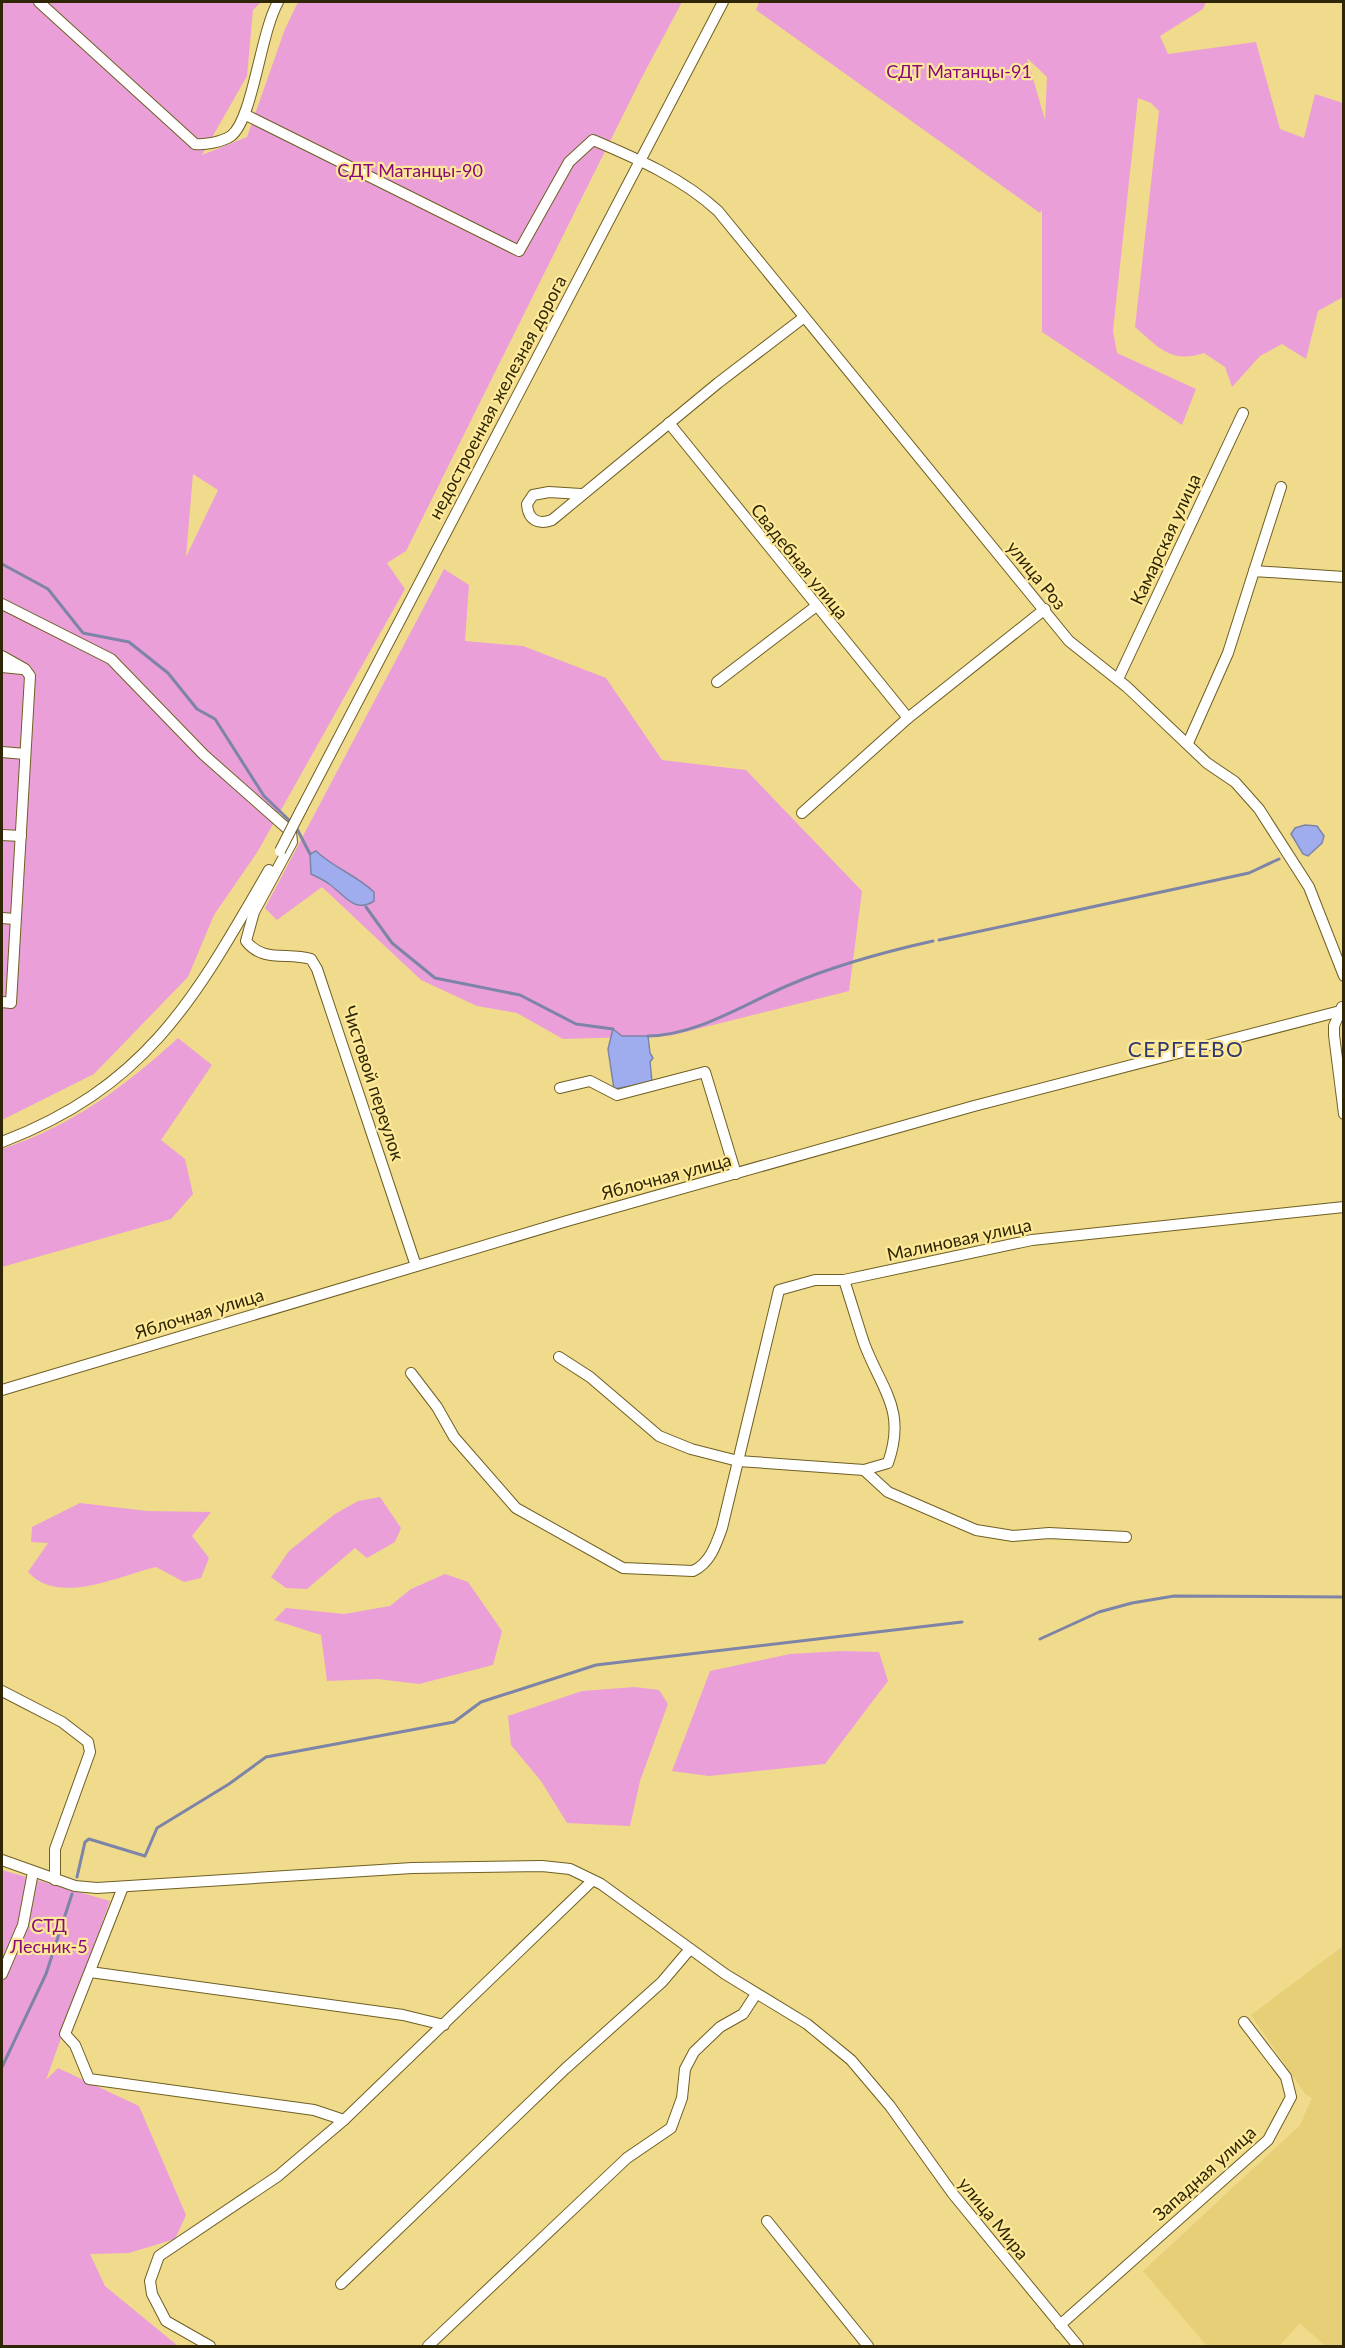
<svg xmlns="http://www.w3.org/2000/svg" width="1345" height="2348" font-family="Lato,sans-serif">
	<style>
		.built { fill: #e7cf77 }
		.green { fill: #ea9fd9; fill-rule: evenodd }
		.water { fill: #9fadee; stroke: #7d84a8; stroke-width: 1.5 }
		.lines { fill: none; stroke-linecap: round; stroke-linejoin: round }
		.stream { stroke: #7d84a8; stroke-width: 3 }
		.minor-casing { stroke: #6f5f23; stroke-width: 12 }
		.minor { stroke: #fff; stroke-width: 10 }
		.minor-bridge-casing { stroke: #6f5f23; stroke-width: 12; stroke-linecap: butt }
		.minor-bridge { stroke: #fff; stroke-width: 10 }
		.labels { text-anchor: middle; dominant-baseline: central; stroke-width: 4.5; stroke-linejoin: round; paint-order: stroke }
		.park-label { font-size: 18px; fill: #8b097b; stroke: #fee999 }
		.street-label { font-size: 18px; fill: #2e2604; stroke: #fee999 }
		.quarter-label { font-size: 21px; letter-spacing: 1.5px; fill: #303872; stroke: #fee999 }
	</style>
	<rect width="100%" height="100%" fill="#f0db8c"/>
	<polygon class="built" points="1343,1946 1343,2346 1325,2346 1300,2323 1279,2346 1207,2346 1143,2271 1300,2125 1312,2098 1305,2094 1251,2015"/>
	<g class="green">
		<path d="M 2,2 L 261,2 L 253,10 L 247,76 L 202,155 L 247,137 L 285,29 L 298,2 L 682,2 L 641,79 L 406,551 L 387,563 L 405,589 L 258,851 L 214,915 L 188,977 L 94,1074 L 2,1120 ZM 193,474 L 218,490 L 186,557 Z"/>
		<path d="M 759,2 L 1206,2 L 1203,9 L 1160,36 L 1168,54 L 1256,42 L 1280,129 L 1304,138 L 1315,94 L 1343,103 L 1343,297 L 1318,311 L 1306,359 L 1282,344 L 1260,356 L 1232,387 L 1225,367 L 1204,353 C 1172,364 1159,348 1135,327 L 1159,111 L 1151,103 L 1138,98 L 1113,331 L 1117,353 L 1196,389 L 1182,425 L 1042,332 L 1042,210 L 1040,213 L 756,10 ZM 1027,58 L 1047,77 L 1045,120 Z"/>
		<polygon points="444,569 469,585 465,641 523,646 606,678 662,760 746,770 862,891 849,991 669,1036 563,1039 517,1013 477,1006 421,980 322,887 277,920 265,908"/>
		<path d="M 178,1038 L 212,1065 L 161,1140 L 185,1159 L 193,1194 L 171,1219 L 2,1267 L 2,1149 C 73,1125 123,1088 178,1038 Z"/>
		<polygon points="380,1497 401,1528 395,1542 367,1558 355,1548 307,1589 286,1588 271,1577 289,1551 335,1514 358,1501"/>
		<path d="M 80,1503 L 147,1511 L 211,1512 L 192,1536 L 209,1558 L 201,1578 L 184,1582 L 156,1567 C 118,1576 59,1606 28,1572 L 48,1543 L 31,1542 L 32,1527 Z"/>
		<polygon points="445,1574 468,1582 502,1631 493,1665 419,1684 377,1679 327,1681 321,1635 274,1620 286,1608 344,1614 390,1606 411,1589"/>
		<polygon points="842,1651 879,1652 888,1681 825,1764 709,1776 672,1771 710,1671 790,1654"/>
		<polygon points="635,1687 659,1690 668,1704 640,1781 630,1826 567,1823 541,1781 511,1745 508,1716 582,1691"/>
		<polygon points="2,1870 110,1901 46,2080 58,2068 139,2106 186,2215 175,2239 129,2253 90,2254 105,2286 178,2346 2,2346"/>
	</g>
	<g class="water">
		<polygon points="1305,825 1317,826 1324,836 1322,843 1308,856 1303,854 1291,834 1295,828"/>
		<path d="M 316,851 C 334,868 356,875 374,892 L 374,901 C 354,914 345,895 329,884 C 324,880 317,877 311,874 L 310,854 Z"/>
		<polygon points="613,1029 622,1036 648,1036 650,1053 653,1058 650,1062 652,1082 614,1089 608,1049"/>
	</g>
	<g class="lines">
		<g class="stream">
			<polyline points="2,564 48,589 83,633 129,642 168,673 197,709 215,719 264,796 291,822"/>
			<polyline points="296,827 310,854"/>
			<polyline points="366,907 392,943 435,978 520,995 576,1024 613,1029"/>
			<polyline points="939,940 1249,873 1279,859"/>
			<path d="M 648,1036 C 698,1035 744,1004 789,985 C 835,965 884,952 933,941"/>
			<polyline points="1040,1639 1099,1612 1132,1603 1174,1596 1344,1597"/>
			<polyline points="77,1877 85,1842 89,1839 145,1856 157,1828 229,1784 266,1757 454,1722 481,1702 596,1665 962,1622"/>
			<polyline points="2,2067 46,1974 72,1894"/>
		</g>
		<defs>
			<g id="minor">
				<path d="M 39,2 L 195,144 C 205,145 222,142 231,136 C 253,119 260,34 278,2"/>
				<path d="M 246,115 L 519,251 L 569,162 L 593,140 C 638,159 682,178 718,211 L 1069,641 L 1127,687 L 1207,763 L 1235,782 L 1259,809 L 1309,887 L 1344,976"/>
				<polyline points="669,423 908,718"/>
				<path d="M 581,494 L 549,492 L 533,495 L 527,504 C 528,520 538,525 552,520 L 718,383 L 803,318"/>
				<polyline points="1254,571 1281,487"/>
				<path d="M 2,604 L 111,659 L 204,755 L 291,832 L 292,842 L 254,912 L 246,941 C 263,963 287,952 311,959 L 317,969 L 416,1266"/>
				<polyline points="2,656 25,669 30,676 11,1003 2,1002"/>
				<polyline points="2,667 22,669"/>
				<polyline points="1118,679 1243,413"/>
				<polyline points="717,682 815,607"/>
				<polyline points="1188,743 1228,653 1254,571 1344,577"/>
				<polyline points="2,752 25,754"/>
				<polyline points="301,810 723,2"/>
				<polyline points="802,813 908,718 1045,609"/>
				<polyline points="2,835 21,836"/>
				<polyline points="2,918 15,919"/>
				<polyline points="1342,1007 1334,1026 1334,1035 1344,1114"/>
				<polyline points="560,1088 590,1081 617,1095 705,1072 736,1174"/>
				<path d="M 2,1142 C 148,1086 195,998 269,870"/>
				<path d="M 559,1357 L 590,1377 L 659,1436 L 691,1449 L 738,1461 L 864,1470 L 888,1463 C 907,1409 881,1389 864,1343 C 857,1322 851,1301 844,1280"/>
				<path d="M 411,1373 L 437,1407 L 454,1437 L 516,1508 L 623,1568 L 693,1571 C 710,1563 716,1545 722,1528 L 779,1290 L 815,1280 L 844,1280 L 1032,1240 L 1344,1207"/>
				<polyline points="2,1390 567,1221 974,1106 1344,1010"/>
				<polyline points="864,1470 888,1492 976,1530 1013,1536 1049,1533 1126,1537"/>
				<polyline points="2,1691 62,1722 88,1742 90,1752 55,1849 55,1880"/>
				<polyline points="2,1860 75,1886 97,1888 412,1868 542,1866 570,1869 601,1884 725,1974 807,2024 851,2060 890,2106 953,2194 1078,2346"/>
				<polyline points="123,1887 65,2034 75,2045 89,2079 314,2110 344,2120"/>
				<polyline points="90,1972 403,2015 444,2025"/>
				<polyline points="2,1974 23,1925 33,1872"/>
				<polyline points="767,2221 868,2346"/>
				<polyline points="341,2284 565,2069 662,1982 690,1949"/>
				<polyline points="1060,2325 1268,2140 1291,2097 1286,2077 1244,2022"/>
				<polyline points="210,2346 166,2321 152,2294 150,2281 159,2256 278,2176 344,2120 592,1881"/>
				<polyline points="428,2346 627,2158 671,2128 682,2098 685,2069 694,2052 720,2027 743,2014 756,1994"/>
			</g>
		</defs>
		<use href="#minor" class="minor-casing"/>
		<use href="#minor" class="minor"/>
		<defs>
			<polyline id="minor-bridge" points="280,851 301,810"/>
		</defs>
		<use href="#minor-bridge" class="minor-bridge-casing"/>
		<use href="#minor-bridge" class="minor-bridge"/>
	</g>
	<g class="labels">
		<g class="park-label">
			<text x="959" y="71">СДТ Матанцы-91</text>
			<text x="410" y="170">СДТ Матанцы-90</text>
			<text x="49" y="1925">СТД<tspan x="49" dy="21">Лесник-5</tspan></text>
		</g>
		<g class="street-label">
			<text transform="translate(497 397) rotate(-62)">недостроенная железная дорога</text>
			<text transform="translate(1165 539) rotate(-65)">Камарская улица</text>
			<text transform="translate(800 561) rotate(51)">Свадебная улица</text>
			<text transform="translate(1037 575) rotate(51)">улица Роз</text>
			<text transform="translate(374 1083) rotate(72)">Чистовой переулок</text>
			<text transform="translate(666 1176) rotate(-15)">Яблочная улица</text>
			<text transform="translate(959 1239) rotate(-12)">Малиновая улица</text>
			<text transform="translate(199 1313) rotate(-17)">Яблочная улица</text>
			<text transform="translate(1204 2173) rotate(-42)">Западная улица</text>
			<text transform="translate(994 2218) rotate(51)">улица Мира</text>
		</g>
		<g class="quarter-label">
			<text x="1186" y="1048">СЕРГЕЕВО</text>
		</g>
	</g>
	<rect width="1345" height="2348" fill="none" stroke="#2e2604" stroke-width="6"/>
</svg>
